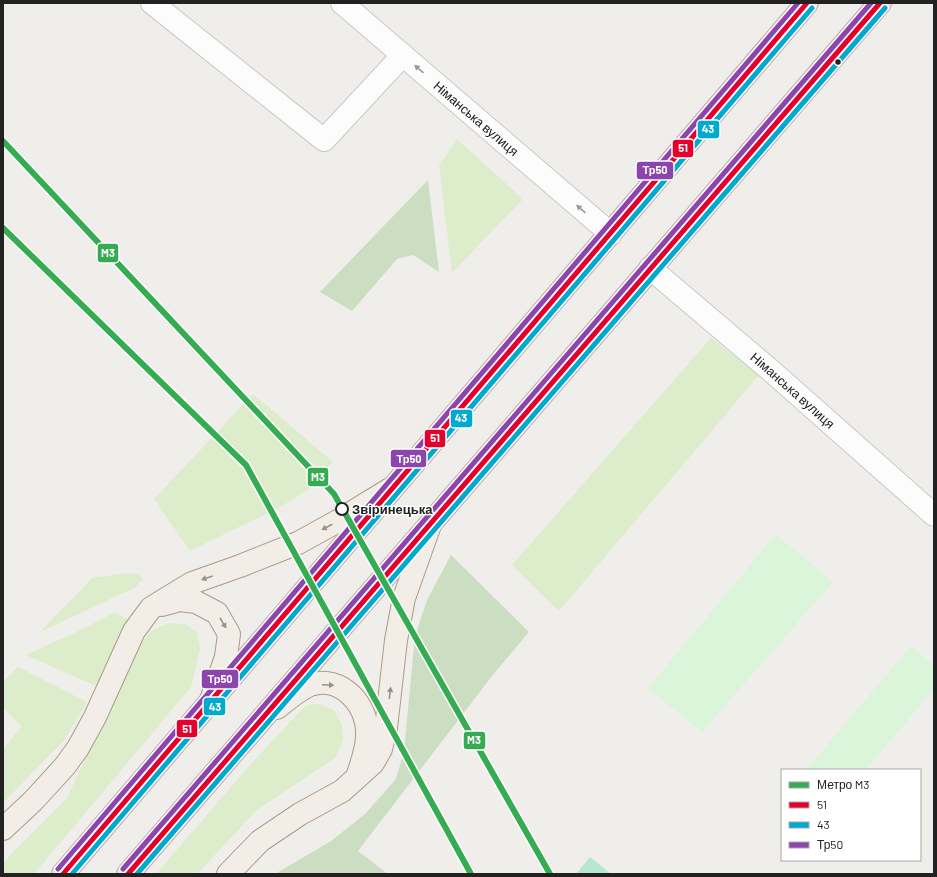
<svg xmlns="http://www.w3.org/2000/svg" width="937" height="877" font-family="Barlow,sans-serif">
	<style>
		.grass { fill: #ddeccb }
		.forest { fill: #cbdec1 }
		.park { fill: #daf5da }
		.pitch { fill: #b7e6d2 }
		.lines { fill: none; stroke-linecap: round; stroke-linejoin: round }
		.street-casing { stroke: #c9c8c7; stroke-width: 24 }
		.primary-casing { stroke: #a79c86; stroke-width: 24 }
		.highway-casing { stroke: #c5a2ac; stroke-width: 24 }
		.street { stroke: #fdfcfc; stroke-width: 22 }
		.primary { stroke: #f3ede7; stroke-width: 22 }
		.highway { stroke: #ece0e2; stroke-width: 22 }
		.bus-1-casing { stroke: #fff; stroke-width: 8 }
		.bus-2-casing { stroke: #fff; stroke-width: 8 }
		.bus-3-casing { stroke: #fff; stroke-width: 8 }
		.bus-1 { stroke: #e4002b; stroke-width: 5 }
		.bus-2 { stroke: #00a9ce; stroke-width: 5 }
		.bus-3 { stroke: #8e44ad; stroke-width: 5 }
		.metro-1-casing { stroke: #fff; stroke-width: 9 }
		.metro-1 { stroke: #35ab52; stroke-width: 6 }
		.oneway { fill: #9a9a9a }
		.oneway2 { fill: #95928e }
		.bus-dot { fill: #222; stroke: #fff; stroke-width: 1.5 }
		.stop-dot { fill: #fff; stroke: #222; stroke-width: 2 }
		.labels { text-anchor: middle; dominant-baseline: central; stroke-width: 3; stroke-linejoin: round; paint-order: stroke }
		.street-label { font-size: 13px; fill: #222; stroke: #fff }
		.stop-label { font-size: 13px; font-weight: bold; fill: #222; stroke: #fff; text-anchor: start }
		.line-badge { stroke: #fff; stroke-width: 1.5 }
		.badge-label { font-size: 11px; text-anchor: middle; font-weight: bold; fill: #fff }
	</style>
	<rect width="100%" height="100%" fill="#f0eeeb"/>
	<g class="grass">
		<polygon points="457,139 523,199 452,273 439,166"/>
		<polygon points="711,338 759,375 559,611 512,565"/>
		<polygon points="253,394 333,462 309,489 282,506 190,551 154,499"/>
		<polygon points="127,573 139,574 143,580 134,588 40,632 92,578"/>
		<polygon points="115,612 128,620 98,687 26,655 83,629"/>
		<polygon points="169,623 185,624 197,632 200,649 191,687 34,874 3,874 3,863 67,798 137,649 151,631"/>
		<polygon points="18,667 87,702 65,739 3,803 3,749 22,726 3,708 3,681"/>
		<polygon points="319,704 334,710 342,725 343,740 335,758 257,810 197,874 156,874 248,767 306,705"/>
	</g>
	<g class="forest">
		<polygon points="428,180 439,272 413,255 397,259 352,311 320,292"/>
		<polygon points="451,555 529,632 492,676 358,851 388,874 275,874 331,841 365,814 396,779 404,751 415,636 427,600"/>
	</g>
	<g class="park">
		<polygon points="776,534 833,582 702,732 648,688"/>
		<polygon points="911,646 934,665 934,689 865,770 806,770"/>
	</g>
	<polygon class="pitch" points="590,857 611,874 576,874"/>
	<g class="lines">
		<defs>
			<g id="street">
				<polyline points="152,3 324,140 403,55"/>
				<path id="s1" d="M 342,3 L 611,234"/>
				<path id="s2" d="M 650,268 L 769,369 L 934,515"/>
			</g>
			<g id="primary">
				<polyline points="162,605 180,600 196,602 217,613 229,634 226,657 211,700"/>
				<path d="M 277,708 C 287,700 298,690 310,685 C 341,674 369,706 367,735 C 367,749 362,762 358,774"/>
				<polyline points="3,829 33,801 65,766 78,748 95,717 134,631 151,608 192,583 240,566 298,543 338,521 390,489"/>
				<polyline points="228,874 260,841 300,814 342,791 373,763 381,749 386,728 396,640 404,598 430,525"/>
			</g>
			<g id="highway">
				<polyline points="63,874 807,3"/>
				<polyline points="128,874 880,3"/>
			</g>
		</defs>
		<use href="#street" class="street-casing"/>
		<use href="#primary" class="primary-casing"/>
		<use href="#highway" class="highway-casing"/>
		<use href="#street" class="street"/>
		<use href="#primary" class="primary"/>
		<use href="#highway" class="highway"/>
		<defs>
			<g id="bus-1">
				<polyline points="63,874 807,3"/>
				<polyline points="128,874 880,3"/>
			</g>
			<g id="bus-2">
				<polyline points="72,874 812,8"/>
				<polyline points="137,874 885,8"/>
			</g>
			<g id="bus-3">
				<polyline points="58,869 798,3"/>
				<polyline points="123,869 871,3"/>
			</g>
		</defs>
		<use href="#bus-1" class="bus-1-casing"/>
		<use href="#bus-2" class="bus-2-casing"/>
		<use href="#bus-3" class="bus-3-casing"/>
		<use href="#bus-1" class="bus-1"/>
		<use href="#bus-2" class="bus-2"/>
		<use href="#bus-3" class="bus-3"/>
		<defs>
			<g id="metro-1">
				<polyline points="3,141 334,494 550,874"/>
				<polyline points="3,228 246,465 471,874"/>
			</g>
		</defs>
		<use href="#metro-1" class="metro-1-casing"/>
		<use href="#metro-1" class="metro-1"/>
	</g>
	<defs><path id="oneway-solid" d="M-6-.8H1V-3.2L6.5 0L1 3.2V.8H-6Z"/></defs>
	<g class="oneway">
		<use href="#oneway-solid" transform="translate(419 69) rotate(-139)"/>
		<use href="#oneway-solid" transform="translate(581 209) rotate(-139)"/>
	</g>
	<g class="oneway2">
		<use href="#oneway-solid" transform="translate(327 527) rotate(152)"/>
		<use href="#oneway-solid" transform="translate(207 578) rotate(161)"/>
		<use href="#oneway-solid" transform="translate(223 623) rotate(59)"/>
		<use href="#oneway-solid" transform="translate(328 685) rotate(2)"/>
		<use href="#oneway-solid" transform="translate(390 693) rotate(-83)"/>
	</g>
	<circle class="bus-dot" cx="838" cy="62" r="3.5"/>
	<circle class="stop-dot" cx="342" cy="509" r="6"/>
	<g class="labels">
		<g class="street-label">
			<text stroke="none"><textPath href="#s1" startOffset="177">Німанська вулиця</textPath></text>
			<text stroke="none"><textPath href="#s2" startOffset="188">Німанська вулиця</textPath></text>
		</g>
		<g class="stop-label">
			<text x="352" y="509">Звіринецька</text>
		</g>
	</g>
	<g class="line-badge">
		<rect x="697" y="120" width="23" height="19" rx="4" fill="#00a9ce"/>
		<rect x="672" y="139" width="22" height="19" rx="4" fill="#e4002b"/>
		<rect x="636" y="161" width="38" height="19" rx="4" fill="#8e44ad"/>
		<rect x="97" y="243" width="22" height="20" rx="4" fill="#35ab52"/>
		<rect x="450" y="409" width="23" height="19" rx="4" fill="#00a9ce"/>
		<rect x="424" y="429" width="22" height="19" rx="4" fill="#e4002b"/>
		<rect x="390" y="449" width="37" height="19" rx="4" fill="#8e44ad"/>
		<rect x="307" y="467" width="22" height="20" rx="4" fill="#35ab52"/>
		<rect x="201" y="669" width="38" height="20" rx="4" fill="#8e44ad"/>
		<rect x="203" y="697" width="23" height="19" rx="4" fill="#00a9ce"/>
		<rect x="176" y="719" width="22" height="19" rx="4" fill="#e4002b"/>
		<rect x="463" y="731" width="23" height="19" rx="4" fill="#35ab52"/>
	</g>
	<g class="badge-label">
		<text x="708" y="133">43</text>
		<text x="683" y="152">51</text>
		<text x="655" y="174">Тр50</text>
		<text x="108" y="257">M3</text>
		<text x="461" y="422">43</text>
		<text x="435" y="442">51</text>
		<text x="409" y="463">Тр50</text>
		<text x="318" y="481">M3</text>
		<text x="220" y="683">Тр50</text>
		<text x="215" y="711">43</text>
		<text x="187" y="733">51</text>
		<text x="474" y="744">M3</text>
	</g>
	<rect width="937" height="877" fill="none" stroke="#222222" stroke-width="8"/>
	<rect x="781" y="769" width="140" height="92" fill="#ffffff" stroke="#a7a7a7"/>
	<rect x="789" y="782" width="20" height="6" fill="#35ab52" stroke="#a7a7a7"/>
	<text x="817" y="789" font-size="12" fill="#222222">Метро M3</text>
	<rect x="789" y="802" width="20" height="6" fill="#e4002b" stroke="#a7a7a7"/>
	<text x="817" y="809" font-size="12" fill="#222222">51</text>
	<rect x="789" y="822" width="20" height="6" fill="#00a9ce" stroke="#a7a7a7"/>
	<text x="817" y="829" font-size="12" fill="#222222">43</text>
	<rect x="789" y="842" width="20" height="6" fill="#8e44ad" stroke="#a7a7a7"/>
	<text x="817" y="849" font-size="12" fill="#222222">Тр50</text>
</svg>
